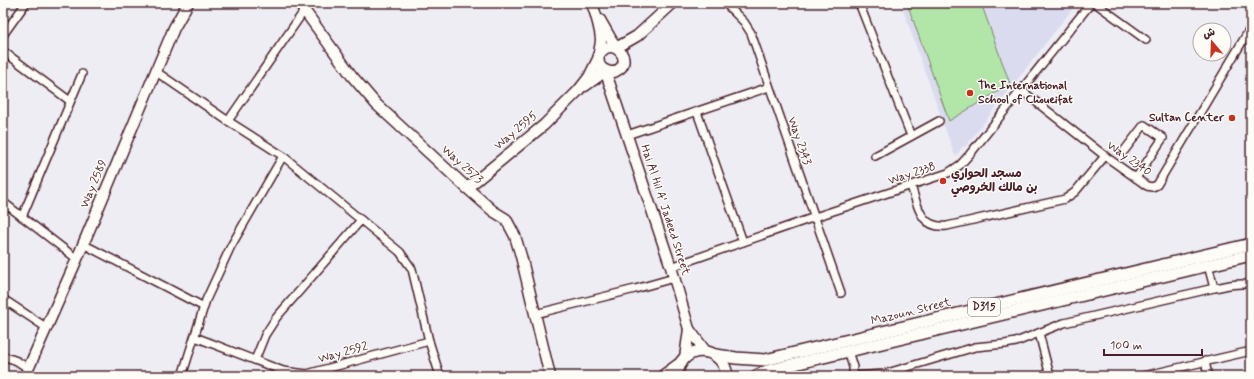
<svg xmlns="http://www.w3.org/2000/svg" width="1254" height="379" font-family="Mynerve,'Playpen Sans Arabic',sans-serif">
	<style>
		.built { fill: #dadbee }
		.green { fill: #b1e6a8; stroke: #7e826a }
		.lines { fill: none; stroke-linecap: round; stroke-linejoin: round }
		.street-casing { stroke: #4a1f2b; stroke-width: 10 }
		.secondary-casing { stroke: #4a1f2b; stroke-width: 13 }
		.primary-casing { stroke: #4a1f2b; stroke-width: 14 }
		.street { stroke: #fdfcf7; stroke-width: 7 }
		.secondary { stroke: #fdfcf7; stroke-width: 10 }
		.primary { stroke: #fdfcf7; stroke-width: 11 }
		.poi-dot { fill: #c8321e; stroke: #fdfcf7; stroke-width: 1.5 }
		.labels { text-anchor: middle; dominant-baseline: central; stroke-width: 3; stroke-linejoin: round; paint-order: stroke }
		.shield { fill: #fdfcf7; stroke: #806168; stroke-width: 1 }
		.shield-label { font-size: 11px; font-weight: bold; fill: #4a1f2b }
		.poi-label { font-size: 12px; font-weight: bold; fill: #4a1f2b; stroke: #fdfcf7; text-anchor: start }
		.street-label { font-size: 12px; fill: #4a1f2b; stroke: #fdfcf7 }
	</style>
	<rect width="100%" height="100%" fill="#ededf3"/>
	<filter id="ink" filterUnits="userSpaceOnUse"><feTurbulence type="fractalNoise" baseFrequency=".025" numOctaves="2"/><feDisplacementMap in="SourceGraphic" scale="8" xChannelSelector="R" yChannelSelector="G"/><feConvolveMatrix kernelMatrix="1 2 1 2 8 2 1 2 1" color-interpolation-filters="sRGB"/></filter>
	<g filter="url(#ink)">
		<polygon class="built" points="902,3 1077,3 965,147 963,146 957,155 955,156 901,4"/>
		<polygon class="green" points="907,3 981,3 1010,84 949,121"/>
		<g class="lines">
			<defs>
				<g id="street">
					<polyline points="725,3 744,22 751,33 841,293"/>
					<polyline points="859,3 911,136"/>
					<polyline points="1095,3 1146,40"/>
					<polyline points="3,35 26,3"/>
					<polyline points="3,51 70,101"/>
					<polyline points="155,71 228,121 283,156 400,252 412,269 429,341 440,376"/>
					<polyline points="1021,90 1105,156 1147,186 1152,187 1157,185 1251,27"/>
					<polyline points="697,112 743,242"/>
					<polyline points="228,121 304,11"/>
					<polyline points="627,135 769,87"/>
					<polyline points="1124,151 1144,125 1163,138 1136,178"/>
					<polyline points="875,156 939,121"/>
					<path d="M 911,186 C 918,206 920,229 947,226 L 1065,199 L 1075,192 L 1105,156"/>
					<polyline points="3,202 77,259"/>
					<polyline points="22,217 82,74"/>
					<polyline points="83,244 204,307"/>
					<polyline points="1208,265 1214,288"/>
					<polyline points="671,267 815,217 948,173 960,165 970,154 1091,3"/>
					<polyline points="3,299 47,328"/>
					<polyline points="535,314 635,289 674,278"/>
					<polyline points="1039,333 1050,376"/>
					<polyline points="195,337 283,371 307,374 429,341"/>
					<polyline points="848,351 853,367 853,376"/>
					<polyline points="3,356 17,361 29,369"/>
					<polyline points="255,360 265,335 276,318 361,220"/>
					<polyline points="1205,361 1208,376"/>
					<polyline points="182,376 206,300 231,246 283,156"/>
					<path d="M 853,376 L 884,374 L 975,347 L 1005,344 L 1016,342 L 1064,323 L 1214,288 C 1226,286 1239,282 1251,285"/>
					<polyline points="1143,376 1251,351"/>
				</g>
				<g id="secondary">
					<polyline points="299,3 352,76 376,104 467,188 493,211 506,219 515,236 521,256 550,376"/>
					<path d="M 592,3 C 596,15 600,27 601,39 C 601,47 597,56 599,63 C 600,66 602,69 605,70 C 608,72 613,73 616,71 C 636,62 612,33 599,55"/>
					<polyline points="600,20 616,48"/>
					<polyline points="616,48 637,36 673,3"/>
					<polyline points="606,71 608,79 671,267 689,329 706,352"/>
					<polyline points="585,86 606,71"/>
					<polyline points="467,188 544,125 578,91 589,77 598,59"/>
					<polyline points="685,358 689,329"/>
					<polyline points="25,376 77,259 174,28 188,3"/>
				</g>
				<g id="primary">
					<polyline points="716,355 736,358 765,360 1251,244"/>
					<polyline points="663,376 681,363"/>
					<path d="M 677,376 C 679,343 723,343 727,376"/>
					<polyline points="756,376 767,371 811,360 1251,255"/>
				</g>
			</defs>
			<use href="#street" class="street-casing"/>
			<use href="#secondary" class="secondary-casing"/>
			<use href="#primary" class="primary-casing"/>
			<use href="#street" class="street"/>
			<use href="#secondary" class="secondary"/>
			<use href="#primary" class="primary"/>
		</g>
	</g>
	<g class="poi-dot">
		<circle cx="970" cy="93" r="4"/>
		<circle cx="1232" cy="118" r="4"/>
		<circle cx="943" cy="181" r="4"/>
	</g>
	<g class="labels">
		<rect class="shield" x="968" y="298" width="32" height="18" rx="3"/>
		<g class="shield-label">
			<text x="984" y="307">D315</text>
		</g>
		<g class="poi-label">
			<text x="978" y="86">The International<tspan x="978" dy="14">School of Choueifat</tspan></text>
			<text x="1224" y="118" text-anchor="end">Sultan Center</text>
			<text x="951" y="174">مسجد الحواري<tspan x="951" dy="14">بن مالك الخروصي</tspan></text>
		</g>
		<g class="street-label">
			<text transform="translate(516 131) rotate(-40)">Way 2595</text>
			<text transform="translate(799 141) rotate(71)">Way 2343</text>
			<text transform="translate(1129 159) rotate(35)">Way 2340</text>
			<text transform="translate(462 165) rotate(42)">Way 2573</text>
			<text transform="translate(912 174) rotate(-18)">Way 2338</text>
			<text transform="translate(94 184) rotate(-67)">Way 2589</text>
			<text transform="translate(665 210) rotate(72)">Hai Al Hil A' Jadeed Street</text>
			<text transform="translate(911 312) rotate(-14)">Mazoun Street</text>
			<text transform="translate(343 353) rotate(-15)">Way 2592</text>
		</g>
	</g>
	<rect width="1254" height="379" fill="none" stroke="#fdfcf7" stroke-width="16"/>
	<rect x="8" y="8" width="1238" height="363" fill="none" stroke="#4a1f2b" stroke-width="1.5" filter="url(#ink)"/>
	<g transform="translate(1212 42) rotate(341)"><circle r="19" fill="#fdfcf7" stroke="#b5a4a5"/>
	<path d="M0-3L7 15L0 10L-7 15Z" fill="#c8321e"/>
	<text y="-6" font-size="11" font-weight="bold" text-anchor="middle" fill="#4a1f2b">ش</text>
	</g>
	<path d="M1104 349v6h98v-6" fill="none" stroke="#4a1f2b" stroke-width="2"/>
	<text x="1110" y="349" font-size="12" fill="#4a1f2b" stroke="#fdfcf7" stroke-width="3" paint-order="stroke">100 m</text>
</svg>
